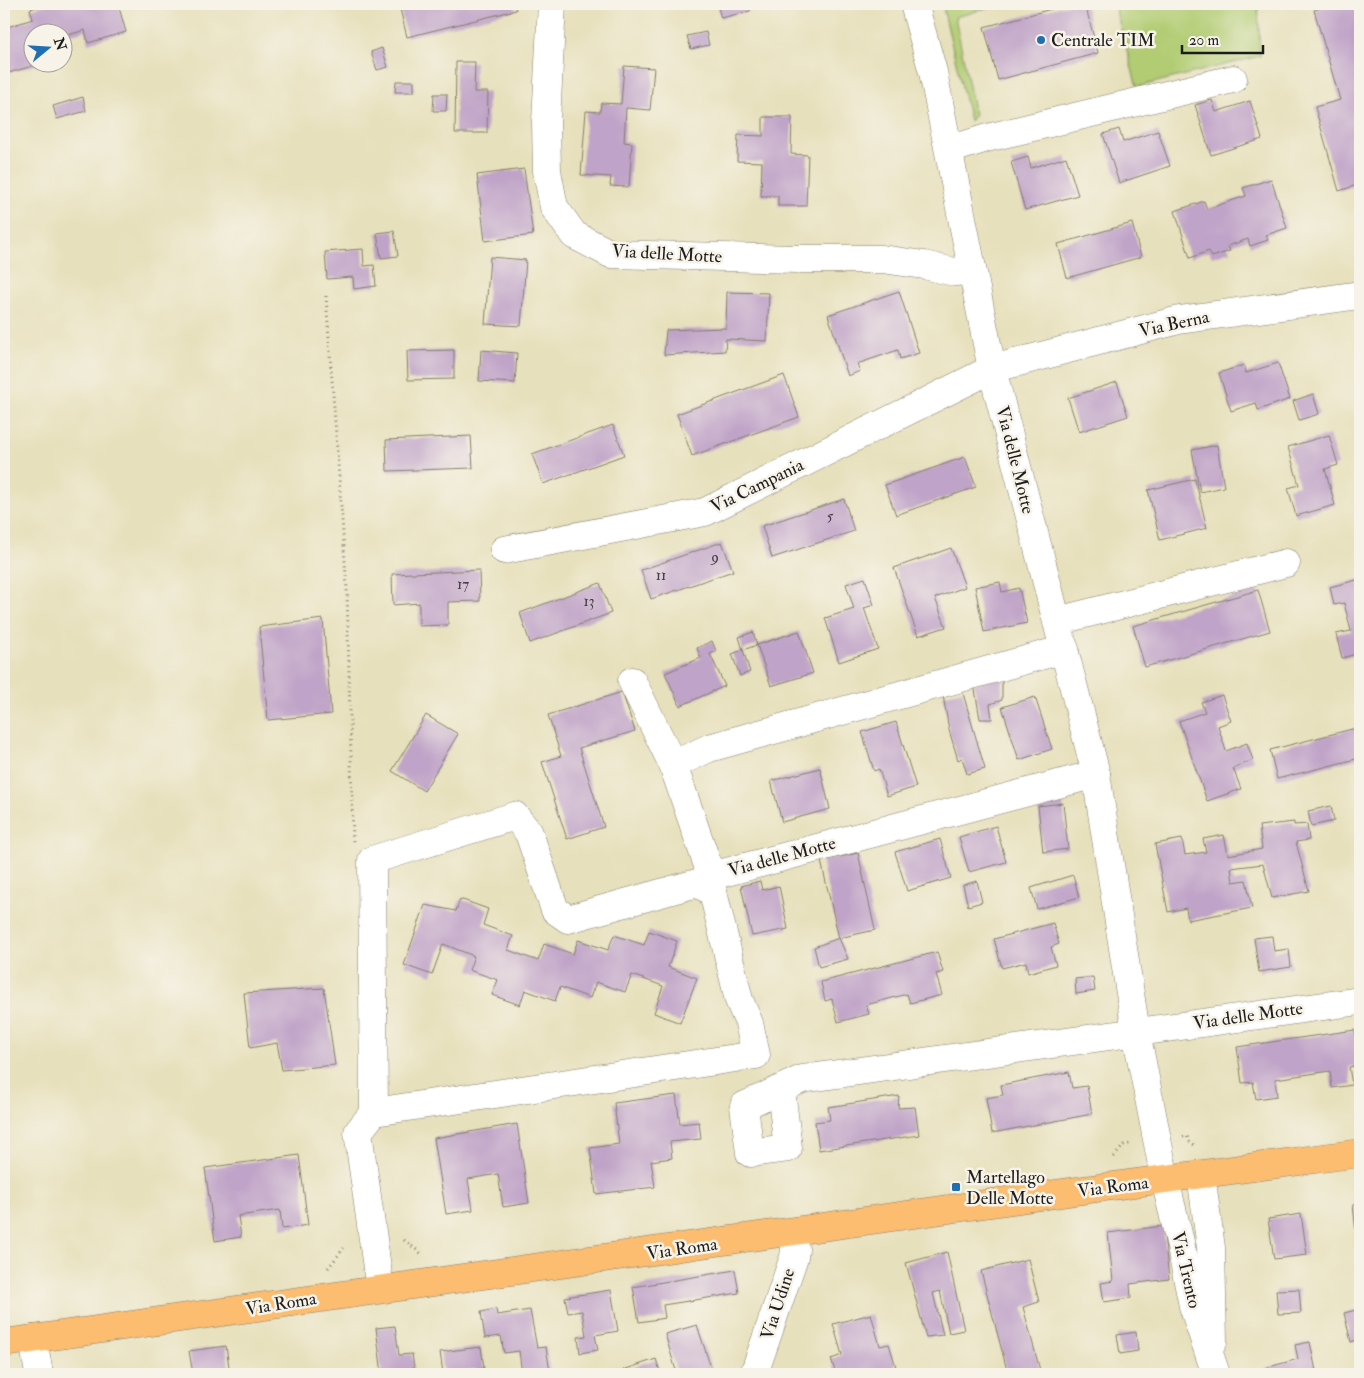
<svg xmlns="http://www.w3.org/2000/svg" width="1364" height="1378" font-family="'IM FELL Double Pica',serif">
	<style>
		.green { fill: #b1cc72; stroke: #667447 }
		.building { fill: #bfa3c8 }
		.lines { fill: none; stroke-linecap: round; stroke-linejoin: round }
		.minor-casing { stroke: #827e6c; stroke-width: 29 }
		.major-casing { stroke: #827e6c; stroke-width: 29 }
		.path { stroke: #827e6c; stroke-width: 3; stroke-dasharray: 1 4; stroke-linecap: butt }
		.minor { stroke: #fff; stroke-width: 28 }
		.major { stroke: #fcbd6f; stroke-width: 28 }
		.poi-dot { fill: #1f6fb2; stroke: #f7f3e8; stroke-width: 2 }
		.labels { text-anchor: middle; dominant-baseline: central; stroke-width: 5; stroke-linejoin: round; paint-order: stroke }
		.number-label { font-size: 15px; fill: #453e47 }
		.poi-label { font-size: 18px; fill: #1c1c1c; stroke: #f7f3e8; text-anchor: start }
		.street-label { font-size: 18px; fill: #1c1c1c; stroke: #f7f3e8 }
	</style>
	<rect width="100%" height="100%" fill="#f7f3e8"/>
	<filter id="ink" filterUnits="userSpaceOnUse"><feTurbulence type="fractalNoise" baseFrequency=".02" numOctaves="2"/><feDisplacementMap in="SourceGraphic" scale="10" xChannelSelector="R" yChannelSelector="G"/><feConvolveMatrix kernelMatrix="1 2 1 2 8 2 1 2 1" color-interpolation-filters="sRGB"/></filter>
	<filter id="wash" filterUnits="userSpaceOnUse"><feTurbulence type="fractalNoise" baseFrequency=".0096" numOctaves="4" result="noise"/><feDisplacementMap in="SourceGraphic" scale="20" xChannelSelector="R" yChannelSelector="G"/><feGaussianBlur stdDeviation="1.12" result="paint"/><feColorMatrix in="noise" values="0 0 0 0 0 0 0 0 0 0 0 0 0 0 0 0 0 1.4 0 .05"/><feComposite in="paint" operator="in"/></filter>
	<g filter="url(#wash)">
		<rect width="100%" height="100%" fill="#e7e0bc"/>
		<g class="green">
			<polygon points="942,4 1002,4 955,17 975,115 970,121"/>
			<polygon points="1114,4 1258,4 1260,56 1137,87"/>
		</g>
		<g id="blocks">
			<g class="building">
				<polygon points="48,4 118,4 126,32 88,43 85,30 65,36 68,48 62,50 62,32 32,32 32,62 43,63 5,74 4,43 7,42 4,28 33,19 30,9"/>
				<polygon points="404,4 514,4 516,10 407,37 399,5"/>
				<polygon points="717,4 748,4 750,11 721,18"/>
				<polygon points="1070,4 1085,4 1098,53 998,80 984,27"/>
				<polygon points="1336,4 1359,4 1360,9 1360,184 1339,191 1315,107 1340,100 1314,10"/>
				<polygon points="706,32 709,45 691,49 687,36"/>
				<polygon points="382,48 388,67 377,70 371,52"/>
				<polygon points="456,62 475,62 474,92 488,92 487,133 455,133"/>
				<polygon points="624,66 654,68 650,110 626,108 624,142 632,143 629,187 610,186 611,177 581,175 586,111 600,112 601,103 621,104"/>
				<polygon points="396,81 414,81 414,92 395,92"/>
				<polygon points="434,94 447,94 446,111 433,111"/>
				<polygon points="83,97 86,111 57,119 53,106"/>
				<polygon points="1212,100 1216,112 1250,101 1262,139 1211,155 1195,105"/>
				<polygon points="763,117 792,117 791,154 808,155 806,206 778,206 778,196 761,196 762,162 737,161 738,135 763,136"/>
				<polygon points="1119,129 1123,142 1158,131 1170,166 1119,183 1103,134"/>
				<polygon points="1028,157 1031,168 1066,157 1078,195 1025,210 1011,162"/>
				<polygon points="524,169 533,235 485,241 477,175"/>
				<polygon points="1271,179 1287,228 1266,235 1268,240 1250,246 1248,239 1228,246 1230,251 1212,257 1209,251 1190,258 1175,211 1204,201 1207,209 1246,196 1243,188"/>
				<polygon points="1132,223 1141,257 1067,278 1058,244"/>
				<polygon points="394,231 398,256 381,258 377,233"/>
				<polygon points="363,249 364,266 374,265 376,286 354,289 353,277 327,279 325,252"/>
				<polygon points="490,257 526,260 521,326 485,324"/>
				<polygon points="899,291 919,353 900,359 898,350 857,364 860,371 848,376 828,315"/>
				<polygon points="727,292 769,293 767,341 726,339 725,351 664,355 666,330 726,328"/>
				<polygon points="454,350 454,379 408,380 407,351"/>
				<polygon points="481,350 517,353 515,383 479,381"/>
				<polygon points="1278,363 1290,399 1258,410 1256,403 1231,411 1219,373 1244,365 1246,373"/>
				<polygon points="784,375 799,417 692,456 677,414"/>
				<polygon points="1117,382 1128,416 1079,432 1068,398"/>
				<polygon points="1313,394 1319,414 1299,420 1293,401"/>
				<polygon points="613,425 624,455 543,484 532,454"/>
				<polygon points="1329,435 1338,465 1325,469 1335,505 1296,516 1288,488 1299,485 1288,447"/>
				<polygon points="471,436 473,468 387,471 386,440"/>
				<polygon points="1217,445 1224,487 1200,492 1192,450"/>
				<polygon points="965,457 976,487 896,515 885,485"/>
				<polygon points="1195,479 1207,528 1160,540 1148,490"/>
				<polygon points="844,499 854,531 772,558 762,526"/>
				<polygon points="722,542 733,571 651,599 641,570"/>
				<polygon points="951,548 965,587 935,598 946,627 918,636 894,568"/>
				<polygon points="479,570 480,601 448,602 448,625 419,626 419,603 393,605 392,574"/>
				<polygon points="865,578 874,605 864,608 878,649 839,662 825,618 854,609 846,584"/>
				<polygon points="1360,579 1360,653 1342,658 1336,634 1351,631 1344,603 1334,605 1330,587"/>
				<polygon points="1000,582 1002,592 1019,588 1027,623 984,632 975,587"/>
				<polygon points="600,583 611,613 530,643 520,613"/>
				<polygon points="1258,590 1270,631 1145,667 1133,626"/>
				<polygon points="323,619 331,714 268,720 259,627"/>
				<polygon points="799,631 813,673 771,686 757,645"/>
				<polygon points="753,632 757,645 743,650 750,672 740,676 732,654 743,650 739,637"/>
				<polygon points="712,641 716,651 710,654 725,686 680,706 665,673 701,658 697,648"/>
				<polygon points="1002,675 1002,700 990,704 992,719 980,719 974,684"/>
				<polygon points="962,690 985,769 967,774 962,758 958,760 949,730 943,695"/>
				<polygon points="622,692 635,731 579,748 604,827 567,839 542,762 561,756 548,715"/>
				<polygon points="1222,695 1231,721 1218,726 1226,751 1247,743 1253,760 1233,768 1241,789 1207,801 1179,721 1205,712 1201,702"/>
				<polygon points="1035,697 1052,749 1019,760 1002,707"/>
				<polygon points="426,715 458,734 424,791 392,771"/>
				<polygon points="896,722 916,787 887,796 879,769 874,771 862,732"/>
				<polygon points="1360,727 1360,758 1277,779 1270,750"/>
				<polygon points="820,768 830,809 782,822 771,781"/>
				<polygon points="1063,803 1068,849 1043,852 1038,806"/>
				<polygon points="1331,806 1334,821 1311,826 1308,811"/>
				<polygon points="1294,822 1294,825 1307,824 1309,840 1296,842 1309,891 1272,898 1263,864 1231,868 1233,882 1246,880 1252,908 1188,920 1186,908 1168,912 1155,844 1182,839 1185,855 1206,852 1203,839 1224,835 1228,855 1262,849 1259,826"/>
				<polygon points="996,826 1006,862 969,872 959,837"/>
				<polygon points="940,839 951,878 907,891 895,852"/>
				<polygon points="858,853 875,930 839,938 821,861"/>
				<polygon points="1073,875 1079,897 1037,909 1031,888"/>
				<polygon points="760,881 762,890 779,886 788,929 752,936 741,886"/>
				<polygon points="977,881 982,902 968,906 963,885"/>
				<polygon points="460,899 488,909 483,925 513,936 508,950 538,961 544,944 573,954 578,940 608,950 614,935 644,945 649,931 677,941 668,967 697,978 680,1023 654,1013 663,986 632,975 625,992 596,982 590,998 560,987 555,1001 525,990 520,1005 492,995 498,980 469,970 474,956 443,944 432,975 404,965 425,905 456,911"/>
				<polygon points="1053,923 1059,944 1051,947 1056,965 1028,973 1026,962 1002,968 994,939"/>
				<polygon points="1272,936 1274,951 1289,949 1291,967 1259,972 1254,938"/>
				<polygon points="839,938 848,959 819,967 814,947"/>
				<polygon points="937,952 943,972 936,974 942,995 910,1003 907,994 866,1005 869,1014 838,1022 832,999 825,1001 821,982"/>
				<polygon points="1093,977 1095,991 1076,994 1075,979"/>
				<polygon points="324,988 335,1065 282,1070 277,1043 250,1048 244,993"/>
				<polygon points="1355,1030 1360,1065 1349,1067 1352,1085 1332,1088 1330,1071 1275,1079 1277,1096 1256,1099 1253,1082 1242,1083 1237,1047"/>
				<polygon points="1069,1072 1072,1088 1087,1086 1092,1114 992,1133 986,1098 1003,1095 1001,1085"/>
				<polygon points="676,1095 680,1124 699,1122 701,1139 670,1142 672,1158 651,1161 655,1187 596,1194 590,1148 619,1144 614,1103"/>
				<polygon points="899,1096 898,1108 915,1107 919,1135 819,1150 815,1122 830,1120 828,1107"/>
				<polygon points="517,1124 529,1203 503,1207 498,1174 468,1179 473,1210 446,1214 434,1138"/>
				<polygon points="299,1155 308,1225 282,1229 280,1210 238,1216 241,1237 215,1241 205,1168"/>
				<polygon points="1360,1204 1360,1259 1359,1259 1353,1205"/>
				<polygon points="1301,1214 1307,1255 1274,1259 1268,1219"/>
				<polygon points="1163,1226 1169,1279 1130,1284 1131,1298 1104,1302 1101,1283 1113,1281 1108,1233"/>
				<polygon points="947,1252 964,1330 949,1333 940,1291 933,1293 943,1335 926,1337 906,1263"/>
				<polygon points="1028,1259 1039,1302 1023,1307 1041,1374 1008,1374 981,1271"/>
				<polygon points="735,1270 739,1293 663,1305 665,1318 639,1322 633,1287"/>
				<polygon points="1299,1289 1301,1313 1278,1314 1276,1290"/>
				<polygon points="611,1290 618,1331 595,1335 598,1350 580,1353 578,1337 586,1336 582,1311 568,1313 565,1297"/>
				<polygon points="496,1309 497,1315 530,1310 537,1348 546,1347 550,1372 522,1374 519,1351 504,1353 501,1336 485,1338 481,1312"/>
				<polygon points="1360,1309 1360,1339 1351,1342 1344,1313"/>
				<polygon points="871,1314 880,1346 889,1344 896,1367 883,1370 884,1374 836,1374 831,1359 842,1355 833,1324"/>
				<polygon points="697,1325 713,1374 677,1374 665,1334"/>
				<polygon points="395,1326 399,1355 412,1354 415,1374 382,1374 376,1328"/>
				<polygon points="1136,1332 1138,1351 1120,1354 1117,1335"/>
				<polygon points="1310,1342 1316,1371 1303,1374 1266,1374 1265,1368 1298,1359 1295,1345"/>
				<polygon points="226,1346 230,1374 193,1374 189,1351"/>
				<polygon points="481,1347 484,1368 443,1373 440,1352"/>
				<polygon points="656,1359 661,1374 624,1374 623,1370"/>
			</g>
		</g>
	</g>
	<g filter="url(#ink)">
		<use href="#blocks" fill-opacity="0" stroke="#827e6c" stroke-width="1"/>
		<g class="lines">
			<defs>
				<g id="minor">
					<polyline points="552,4 546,122 547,171 554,207 574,235 611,254 797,259 882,259 924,265 954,272 971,271"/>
					<polyline points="914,4 933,72 992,369 1096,774 1136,1032 1165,1180 1180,1242 1193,1306 1216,1374"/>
					<polyline points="949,150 987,138 1233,79"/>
					<polyline points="504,550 705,512 992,369 1179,320 1360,295"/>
					<polyline points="1057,621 1286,563"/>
					<polyline points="1065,649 709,748 673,765 708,866 719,874 1096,774"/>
					<polyline points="632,681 673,765"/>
					<polygon points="515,816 529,833 555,910 568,919 697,883 713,892 739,1000 749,1023 756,1055 374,1112 372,860"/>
					<polyline points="781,1090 788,1148 750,1153 744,1106 802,1079 1360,1001"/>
					<polyline points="374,1112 358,1132 380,1289"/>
					<polyline points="1201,1175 1211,1248 1213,1342"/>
					<polyline points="33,1339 39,1374"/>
					<polyline points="754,1374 794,1257 795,1249 793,1233"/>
				</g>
				<polyline id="major" points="4,1343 1083,1190 1360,1153"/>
			</defs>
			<use href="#minor" class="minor-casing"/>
			<use href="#major" class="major-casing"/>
			<g class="path">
				<polyline points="326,296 347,589 353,842"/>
				<polyline points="1183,1137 1187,1136 1190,1143 1197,1146"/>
				<polyline points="1114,1157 1124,1145 1130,1144"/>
				<polyline points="404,1240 423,1255"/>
				<polyline points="328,1268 344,1248"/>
			</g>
			<use href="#minor" class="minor"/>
			<use href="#major" class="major"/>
		</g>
	</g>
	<g class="poi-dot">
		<circle cx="1041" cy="40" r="5"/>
		<rect x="951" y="1182" width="10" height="10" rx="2.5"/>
	</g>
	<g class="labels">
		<g class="number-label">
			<text x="830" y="516">5</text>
			<text x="715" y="557">9</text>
			<text x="661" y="575">11</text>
			<text x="463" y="584">17</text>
			<text x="589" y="601">13</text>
		</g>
		<g class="poi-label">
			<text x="1051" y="40">Centrale TIM</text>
			<text x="966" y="1177">Martellago<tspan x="966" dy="21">Delle Motte</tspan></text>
		</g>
		<g class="street-label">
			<text transform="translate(667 254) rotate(3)">Via delle Motte</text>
			<text transform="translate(1174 324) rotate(-12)">Via Berna</text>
			<text transform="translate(1015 460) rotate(76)">Via delle Motte</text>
			<text transform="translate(757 486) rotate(-26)">Via Campania</text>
			<text transform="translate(782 857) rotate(-15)">Via delle Motte</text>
			<text transform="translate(1248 1016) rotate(-8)">Via delle Motte</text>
			<text transform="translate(1113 1187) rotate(-7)">Via Roma</text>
			<text transform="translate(682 1249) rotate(-8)">Via Roma</text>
			<text transform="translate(1186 1270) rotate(77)">Via Trento</text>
			<text transform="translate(281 1304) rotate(-9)">Via Roma</text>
			<text transform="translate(778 1304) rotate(-72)">Via Udine</text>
		</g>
	</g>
	<rect width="1364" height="1378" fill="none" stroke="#f7f3e8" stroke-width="20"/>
	<g transform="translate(48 48) rotate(72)"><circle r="24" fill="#f7f3e8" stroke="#9f9d96"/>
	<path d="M0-4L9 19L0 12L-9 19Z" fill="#1f6fb2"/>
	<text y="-8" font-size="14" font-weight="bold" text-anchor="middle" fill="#1c1c1c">N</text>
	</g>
	<path d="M1182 45v8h81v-8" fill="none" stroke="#1c1c1c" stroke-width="2.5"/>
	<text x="1189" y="45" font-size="15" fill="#1c1c1c" stroke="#f7f3e8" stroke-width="4" paint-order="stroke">20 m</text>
</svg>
